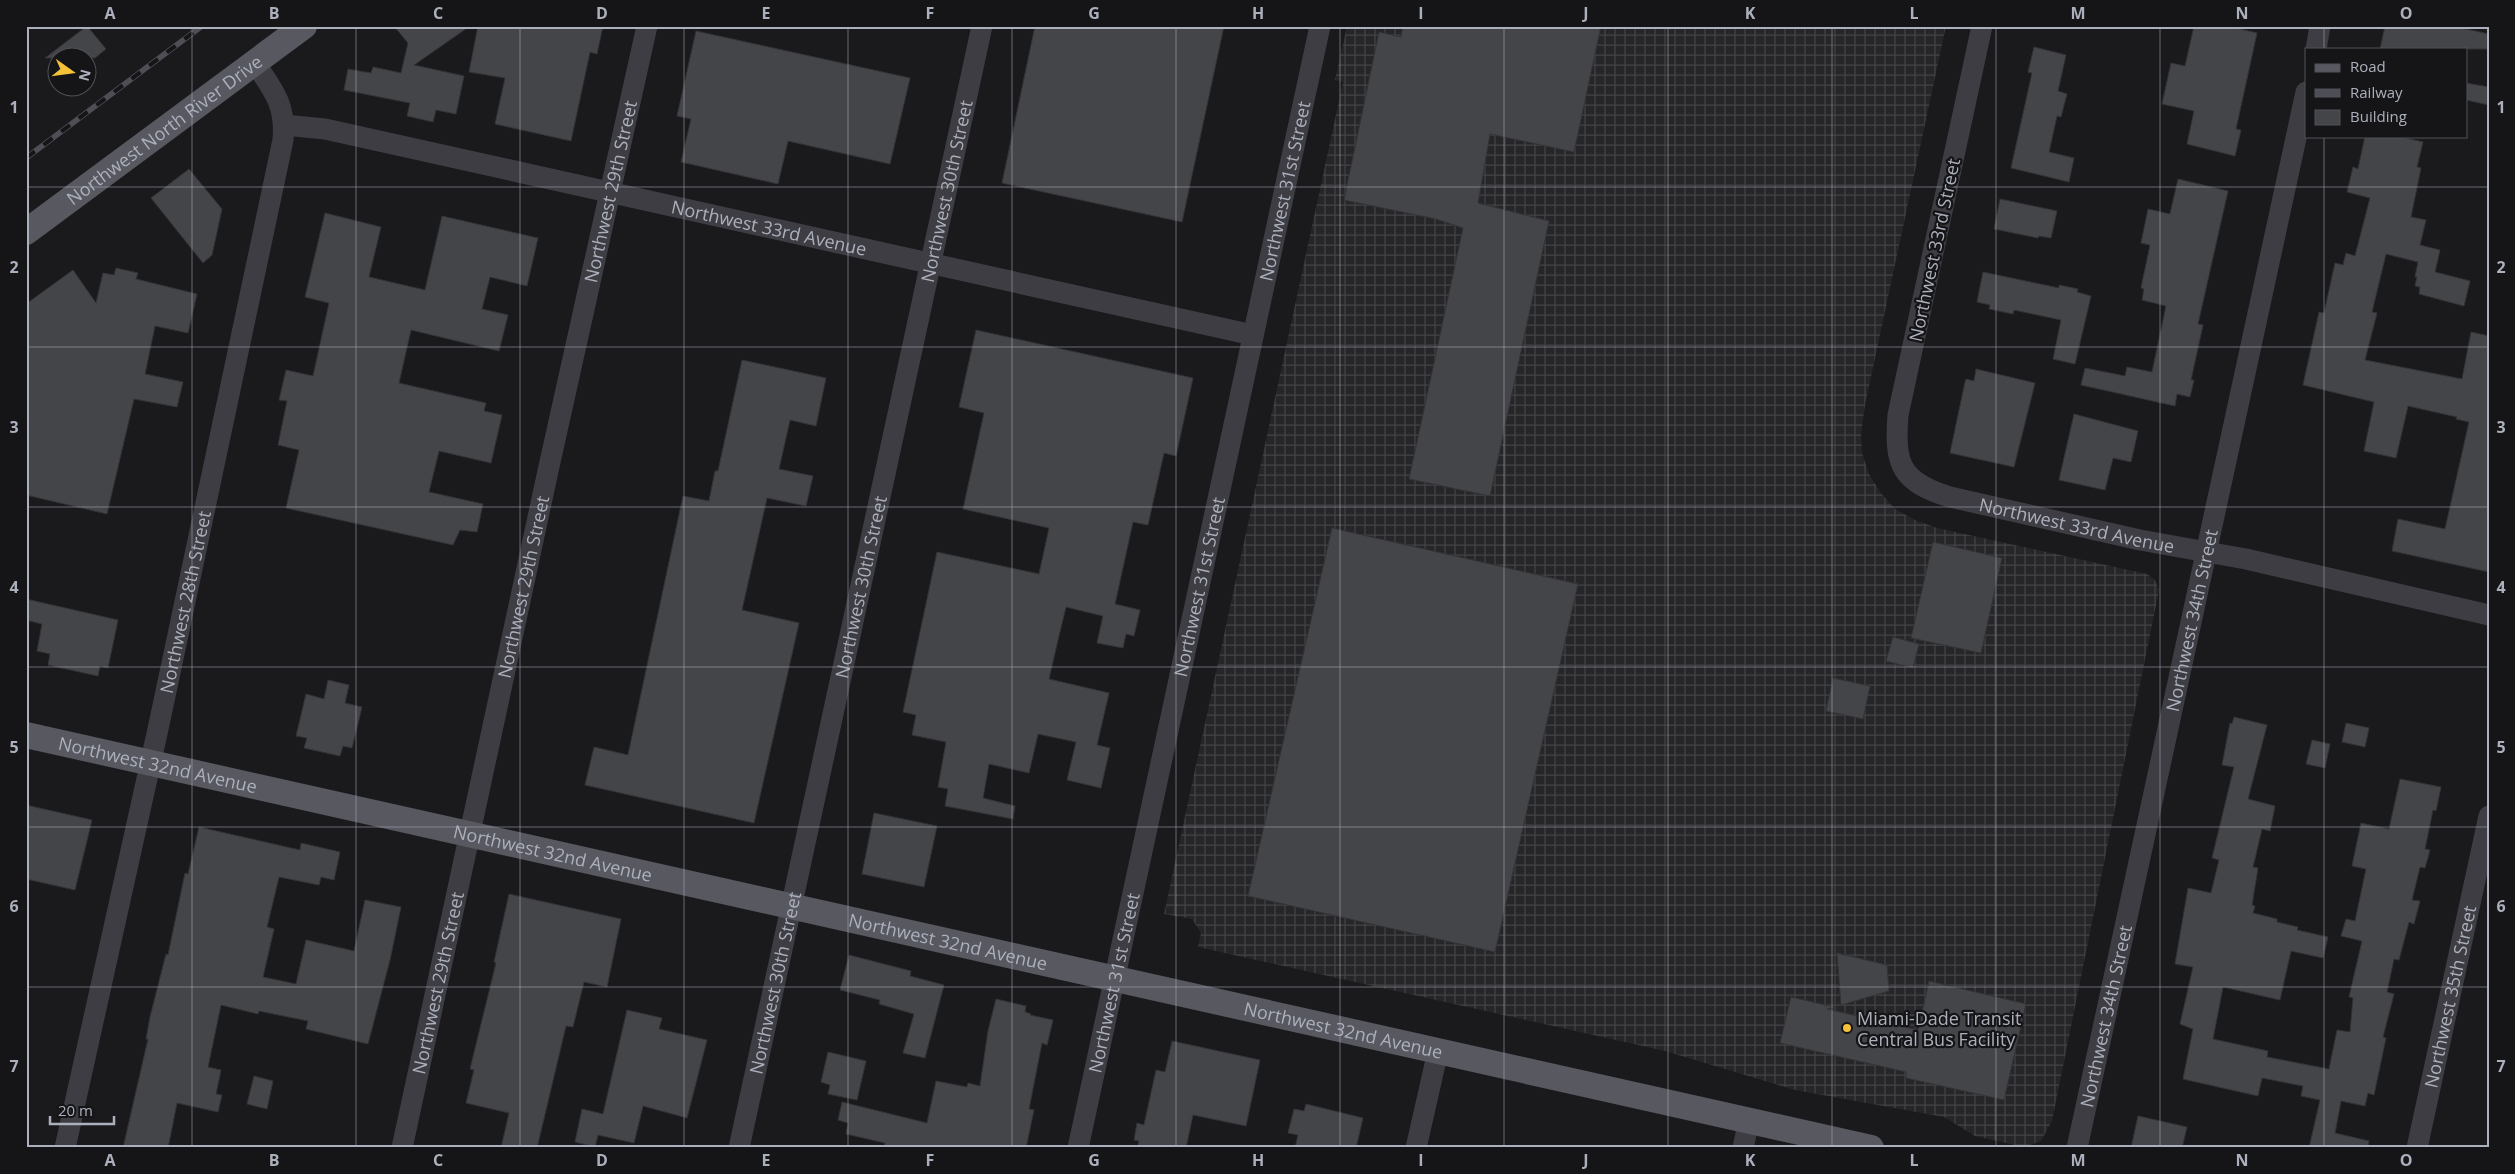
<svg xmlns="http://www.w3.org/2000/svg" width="2515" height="1174" font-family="'Open Sans',sans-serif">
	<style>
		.industrial { fill: url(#industrial-grid) }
		.building { fill: #444549; stroke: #343438 }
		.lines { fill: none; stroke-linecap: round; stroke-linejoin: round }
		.minor { stroke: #3d3d43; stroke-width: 21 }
		.major { stroke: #575860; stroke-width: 26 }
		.rail-casing { stroke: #4e4f56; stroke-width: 5.5 }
		.rail { stroke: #151517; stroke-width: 4; stroke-dasharray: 11; stroke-linecap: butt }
		.grid { fill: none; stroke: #acb0bc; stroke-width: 1; stroke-opacity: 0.55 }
		.poi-dot { fill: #f4c139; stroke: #151517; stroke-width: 2 }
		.labels { text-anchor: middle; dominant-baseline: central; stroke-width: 4.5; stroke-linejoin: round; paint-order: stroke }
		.street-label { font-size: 18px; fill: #acb0bc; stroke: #151517 }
		.poi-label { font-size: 18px; fill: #acb0bc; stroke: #151517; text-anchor: start }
		.neatline { fill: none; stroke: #acb0bc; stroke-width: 2 }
		.grid-label { font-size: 16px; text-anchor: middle; font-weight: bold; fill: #acb0bc }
	</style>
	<defs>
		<pattern id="industrial-grid" width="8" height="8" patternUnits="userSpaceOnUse" patternTransform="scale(1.25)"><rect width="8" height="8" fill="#262629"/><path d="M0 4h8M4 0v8" fill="none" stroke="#434346"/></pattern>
	</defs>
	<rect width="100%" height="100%" fill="#1a1a1c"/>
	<polygon class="industrial" points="1347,26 1946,26 1865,405 1861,434 1862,453 1869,474 1880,492 1895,509 1915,520 1937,528 2147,574 2155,580 2159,590 2052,1121 2041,1141 2024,1147 1975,1136 1944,1117 1795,1090 1665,1051 1198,947 1201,933 1192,919 1164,914 1343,82 1335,80"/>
	<g class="building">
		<polygon points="87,26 106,49 95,58 45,58"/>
		<polygon points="394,26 470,26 414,65 464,76 456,114 436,110 433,122 407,116 410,103 344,90 348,69 371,73 373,67 401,73 408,43"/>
		<polygon points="478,26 603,26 597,54 590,52 571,141 495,124 505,78 469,72"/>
		<polygon points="1035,26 1224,26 1182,222 1002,183"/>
		<polygon points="1403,26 1601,26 1574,152 1490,134 1478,203 1549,221 1490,496 1409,479 1463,228 1436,219 1344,200 1379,32 1401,37"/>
		<polygon points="2194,26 2228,26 2257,33 2236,129 2241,130 2235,156 2187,144 2194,111 2162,104 2171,63 2185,66"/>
		<polygon points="2385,26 2452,26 2489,34 2489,49 2380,49"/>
		<polygon points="696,31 910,78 890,164 788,141 778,184 681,162 691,119 677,116"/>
		<polygon points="2034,47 2066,55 2058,91 2067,94 2061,117 2057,116 2049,152 2074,158 2069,182 2011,168 2032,73 2028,72"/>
		<polygon points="2466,83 2489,87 2489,105 2466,100"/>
		<polygon points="2365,136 2397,136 2423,142 2417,167 2421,168 2411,217 2426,220 2420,245 2440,250 2435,272 2470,281 2464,306 2419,294 2420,287 2415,286 2417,277 2415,277 2418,262 2386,254 2372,312 2377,313 2365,360 2462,379 2471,332 2489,336 2489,572 2392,551 2398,519 2445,529 2469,422 2456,419 2457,417 2408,406 2396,458 2364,451 2374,402 2303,385 2319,312 2324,313 2335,263 2343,265 2346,253 2355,256 2370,198 2347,192 2353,167 2358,169"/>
		<polygon points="189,169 222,209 212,255 203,263 151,198"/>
		<polygon points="2178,179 2228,191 2198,324 2203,325 2191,380 2194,380 2190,397 2177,394 2175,406 2081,385 2085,368 2125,376 2127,367 2152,372 2166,306 2142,300 2144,289 2141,288 2150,245 2141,243 2148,209 2170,214"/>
		<polygon points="2000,199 2057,211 2051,238 2039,236 2038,238 1994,229"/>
		<polygon points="325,213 381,227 369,277 425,290 442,216 538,238 527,286 490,277 482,309 508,315 499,351 411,330 399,383 486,403 484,411 502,415 491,463 439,451 429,492 483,504 477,532 460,530 453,545 286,508 299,450 278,445 287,401 279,400 286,370 313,376 329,303 305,297"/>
		<polygon points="116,268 138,273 136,279 197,294 188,333 155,326 145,374 183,382 177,407 134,399 107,514 26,495 26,304 73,270 96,303 103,273 114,275"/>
		<polygon points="1983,272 2059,288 2059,285 2078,289 2077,292 2091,296 2075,364 2053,359 2061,320 2014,310 2013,314 1989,309 1990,305 1977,302"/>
		<polygon points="976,330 1193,378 1176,456 1164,453 1148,525 1133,522 1115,604 1140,610 1134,636 1126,634 1123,648 1097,643 1103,616 1066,607 1058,640 1049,679 1109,693 1097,745 1110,748 1101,788 1067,780 1076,742 1038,734 1029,773 989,764 983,798 1015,806 1013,819 945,806 948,789 938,787 946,742 912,735 916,715 903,712 937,552 1039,574 1049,528 963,509 984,413 959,407"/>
		<polygon points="742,360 826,378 816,426 790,420 779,469 813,476 806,506 767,498 742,610 799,623 754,823 585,785 594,747 628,755 683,496 709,501 715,471 718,471"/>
		<polygon points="1976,369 2035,383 2014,467 1950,453 1965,382 1966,379 1974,381"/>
		<polygon points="2074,414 2138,431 2131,462 2113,458 2105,490 2059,480"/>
		<polygon points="1332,528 1578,584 1495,952 1248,896"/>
		<polygon points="1933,542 2002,558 1981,653 1911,638"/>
		<polygon points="26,599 118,620 108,668 100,666 98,676 48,665 50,654 37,651 42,624 26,620"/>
		<polygon points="1893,637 1919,644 1913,668 1886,661"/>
		<polygon points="1833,678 1870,686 1863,719 1826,711"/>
		<polygon points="328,680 349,685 345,703 362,707 352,748 343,746 340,756 304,748 307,738 296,736 306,694 324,699"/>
		<polygon points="2234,717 2267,725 2248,799 2275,806 2270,831 2262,829 2253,867 2258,868 2252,905 2255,906 2253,913 2277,919 2277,922 2298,927 2297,930 2328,937 2323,958 2291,951 2280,1000 2223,987 2213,1039 2268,1051 2267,1057 2329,1069 2337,1030 2350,1032 2353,998 2349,997 2362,941 2341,936 2346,919 2355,921 2366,869 2352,866 2361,823 2389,829 2400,779 2441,787 2436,811 2433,810 2425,849 2430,850 2425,868 2420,867 2412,900 2420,901 2414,924 2409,922 2399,960 2394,959 2387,992 2394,994 2383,1037 2386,1038 2374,1095 2368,1093 2365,1106 2341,1101 2335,1133 2369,1141 2368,1148 2309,1148 2320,1100 2301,1096 2303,1086 2262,1078 2258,1096 2183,1079 2193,1029 2180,1024 2193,967 2175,964 2188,888 2211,893 2219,860 2212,858 2234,767 2222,765 2230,723 2232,724"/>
		<polygon points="2346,723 2369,728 2365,747 2342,742"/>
		<polygon points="2312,740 2330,744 2325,768 2306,764"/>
		<polygon points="26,805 92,820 75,890 26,879"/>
		<polygon points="874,813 937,826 924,887 862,874"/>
		<polygon points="199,827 300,850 301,843 340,852 334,880 321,877 319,885 279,877 267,927 274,929 263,977 296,984 306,940 354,951 365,900 401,907 390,960 368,1044 306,1029 308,1021 259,1011 258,1014 221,1005 208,1067 221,1070 216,1094 222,1095 218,1112 177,1103 168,1148 123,1148 148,1039 146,1039 150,1017 166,954 168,955 185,873 188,874"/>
		<polygon points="509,894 621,919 607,987 584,982 573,1027 566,1026 537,1148 501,1148 509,1113 466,1103 474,1070 470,1069 496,963 494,962"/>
		<polygon points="1837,953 1887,965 1889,991 1841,1005"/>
		<polygon points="849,955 911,971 910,976 944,985 925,1058 903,1053 914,1014 879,1004 880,1000 840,990"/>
		<polygon points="1929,981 2026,1004 2004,1100 1906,1078 1906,1072 1780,1043 1791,997 1834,1007 1827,1009 1918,1030"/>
		<polygon points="996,999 1026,1006 1025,1012 1031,1014 1030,1015 1053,1020 1047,1045 1042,1043 1029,1109 1034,1110 1026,1148 884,1148 885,1143 846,1134 848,1123 838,1120 842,1102 927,1123 936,1081 967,1087 968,1083 980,1086 988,1031"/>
		<polygon points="627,1010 662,1018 659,1029 707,1040 687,1118 643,1106 634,1143 598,1135 595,1147 575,1142 582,1109 603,1114"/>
		<polygon points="1172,1041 1260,1060 1246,1126 1193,1115 1186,1148 1137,1148 1139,1141 1134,1140 1137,1123 1144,1125 1156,1070 1165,1072"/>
		<polygon points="828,1052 866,1061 857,1100 828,1094 830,1085 821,1082"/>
		<polygon points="254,1076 273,1081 267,1109 247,1104"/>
		<polygon points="1306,1104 1363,1118 1356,1148 1295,1148 1298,1135 1288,1133 1294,1109 1304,1111"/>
		<polygon points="2138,1116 2187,1127 2182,1148 2131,1148"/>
	</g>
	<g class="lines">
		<g class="minor">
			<path id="s1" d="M 1982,26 L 1898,415 C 1894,465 1901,482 1950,497 L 2140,540 L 2246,559 L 2489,615"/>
			<polyline points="2316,49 2320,26"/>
			<path id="s2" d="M 284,125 L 325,129 L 1253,335"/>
			<path id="s3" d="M 65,1148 L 158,729 L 283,140 C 286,105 274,91 255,63"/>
			<path id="s4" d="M 402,1148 L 548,471 L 647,26"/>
			<path id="s5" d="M 739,1148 L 982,26"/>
			<path id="s6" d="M 1078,1148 L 1320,26"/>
			<polyline points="1416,1148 1438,1051"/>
			<polyline points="1743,1148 1749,1120"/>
			<path id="s7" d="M 2077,1148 L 2306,92"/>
			<path id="s8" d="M 2417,1148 L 2489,816"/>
		</g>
		<g class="major">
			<path id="s9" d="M 26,232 L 304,26"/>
			<path id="s10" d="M 26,735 L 1871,1148"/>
		</g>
		<defs>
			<polyline id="rail" points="26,158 202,26"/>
		</defs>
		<use href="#rail" class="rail-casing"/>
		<use href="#rail" class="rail"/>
	</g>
	<path class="grid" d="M 192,26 L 192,1148M 356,26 L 356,1148M 520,26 L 520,1148M 684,26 L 684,1148M 848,26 L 848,1148M 1012,26 L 1012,1148M 1176,26 L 1176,1148M 1340,26 L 1340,1148M 1504,26 L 1504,1148M 1668,26 L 1668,1148M 1832,26 L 1832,1148M 1996,26 L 1996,1148M 2160,26 L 2160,1148M 2324,26 L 2324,49M 2324,136 L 2324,1148M 26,187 L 2489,187M 26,347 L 2489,347M 26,507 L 2489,507M 26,667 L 2489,667M 26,827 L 2489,827M 26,987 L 2489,987"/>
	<circle class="poi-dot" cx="1847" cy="1028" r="5"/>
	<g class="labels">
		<g class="street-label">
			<text stroke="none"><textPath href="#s9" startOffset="172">Northwest North River Drive</textPath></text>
			<text stroke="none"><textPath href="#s4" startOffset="979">Northwest 29th Street</textPath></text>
			<text stroke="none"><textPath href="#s5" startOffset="979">Northwest 30th Street</textPath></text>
			<text stroke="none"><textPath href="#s6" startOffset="979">Northwest 31st Street</textPath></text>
			<text stroke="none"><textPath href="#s2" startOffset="496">Northwest 33rd Avenue</textPath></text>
			<text transform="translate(1934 250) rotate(-78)">Northwest 33rd Street</text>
			<text stroke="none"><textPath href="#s1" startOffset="638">Northwest 33rd Avenue</textPath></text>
			<text stroke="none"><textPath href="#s4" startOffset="574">Northwest 29th Street</textPath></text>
			<text stroke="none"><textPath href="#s5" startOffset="574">Northwest 30th Street</textPath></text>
			<text stroke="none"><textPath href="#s6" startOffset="574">Northwest 31st Street</textPath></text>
			<text stroke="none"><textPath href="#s3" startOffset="559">Northwest 28th Street</textPath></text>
			<text stroke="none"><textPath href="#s7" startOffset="540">Northwest 34th Street</textPath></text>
			<text stroke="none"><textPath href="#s10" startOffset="135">Northwest 32nd Avenue</textPath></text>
			<text stroke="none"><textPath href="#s10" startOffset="540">Northwest 32nd Avenue</textPath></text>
			<text stroke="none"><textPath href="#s10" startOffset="945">Northwest 32nd Avenue</textPath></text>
			<text stroke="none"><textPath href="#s4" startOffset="169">Northwest 29th Street</textPath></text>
			<text stroke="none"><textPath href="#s5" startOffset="169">Northwest 30th Street</textPath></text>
			<text stroke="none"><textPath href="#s6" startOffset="169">Northwest 31st Street</textPath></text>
			<text stroke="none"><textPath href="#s8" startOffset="155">Northwest 35th Street</textPath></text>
			<text stroke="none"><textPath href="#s7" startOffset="135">Northwest 34th Street</textPath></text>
			<text stroke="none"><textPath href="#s10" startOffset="1350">Northwest 32nd Avenue</textPath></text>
		</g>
		<g class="poi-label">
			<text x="1857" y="1018">Miami-Dade Transit<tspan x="1857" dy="21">Central Bus Facility</tspan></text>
		</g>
	</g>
	<rect width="2515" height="1174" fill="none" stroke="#151517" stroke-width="55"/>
	<rect x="2305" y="48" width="162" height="90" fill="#151517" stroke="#515359"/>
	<rect x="2315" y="64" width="25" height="8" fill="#575860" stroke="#515359"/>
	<text x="2350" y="72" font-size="15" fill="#acb0bc">Road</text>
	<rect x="2315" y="89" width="25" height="8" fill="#4e4f56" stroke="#515359"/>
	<text x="2350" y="98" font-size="15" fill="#acb0bc">Railway</text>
	<rect x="2315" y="110" width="25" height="15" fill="#444549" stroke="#515359"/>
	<text x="2350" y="122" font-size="15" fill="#acb0bc">Building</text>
	<g transform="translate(72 72) rotate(104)"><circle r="24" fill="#151517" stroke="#515359"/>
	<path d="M0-4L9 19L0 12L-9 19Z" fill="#f4c139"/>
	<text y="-8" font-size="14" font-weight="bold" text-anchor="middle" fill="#acb0bc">N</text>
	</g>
	<path d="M50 1116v8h64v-8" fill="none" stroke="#acb0bc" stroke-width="2.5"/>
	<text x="58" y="1116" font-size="15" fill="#acb0bc" stroke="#151517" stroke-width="4" paint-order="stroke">20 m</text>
	<rect x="28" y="28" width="2460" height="1118" class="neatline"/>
	<g class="grid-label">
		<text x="110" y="19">A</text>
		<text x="274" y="19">B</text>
		<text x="438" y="19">C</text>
		<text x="602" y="19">D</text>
		<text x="766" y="19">E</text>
		<text x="930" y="19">F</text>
		<text x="1094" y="19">G</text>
		<text x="1258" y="19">H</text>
		<text x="1421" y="19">I</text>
		<text x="1586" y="19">J</text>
		<text x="1750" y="19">K</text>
		<text x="1914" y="19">L</text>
		<text x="2078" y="19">M</text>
		<text x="2242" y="19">N</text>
		<text x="2406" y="19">O</text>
		<text x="14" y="113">1</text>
		<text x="2501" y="113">1</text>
		<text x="14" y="273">2</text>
		<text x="2501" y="273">2</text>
		<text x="14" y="433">3</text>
		<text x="2501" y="433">3</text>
		<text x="14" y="593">4</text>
		<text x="2501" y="593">4</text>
		<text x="14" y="753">5</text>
		<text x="2501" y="753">5</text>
		<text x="14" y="912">6</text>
		<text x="2501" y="912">6</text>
		<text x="14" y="1072">7</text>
		<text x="2501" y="1072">7</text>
		<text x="110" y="1166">A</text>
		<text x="274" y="1166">B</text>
		<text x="438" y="1166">C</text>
		<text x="602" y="1166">D</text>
		<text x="766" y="1166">E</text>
		<text x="930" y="1166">F</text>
		<text x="1094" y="1166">G</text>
		<text x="1258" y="1166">H</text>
		<text x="1421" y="1166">I</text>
		<text x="1586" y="1166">J</text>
		<text x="1750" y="1166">K</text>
		<text x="1914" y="1166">L</text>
		<text x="2078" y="1166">M</text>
		<text x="2242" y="1166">N</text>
		<text x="2406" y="1166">O</text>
	</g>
</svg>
